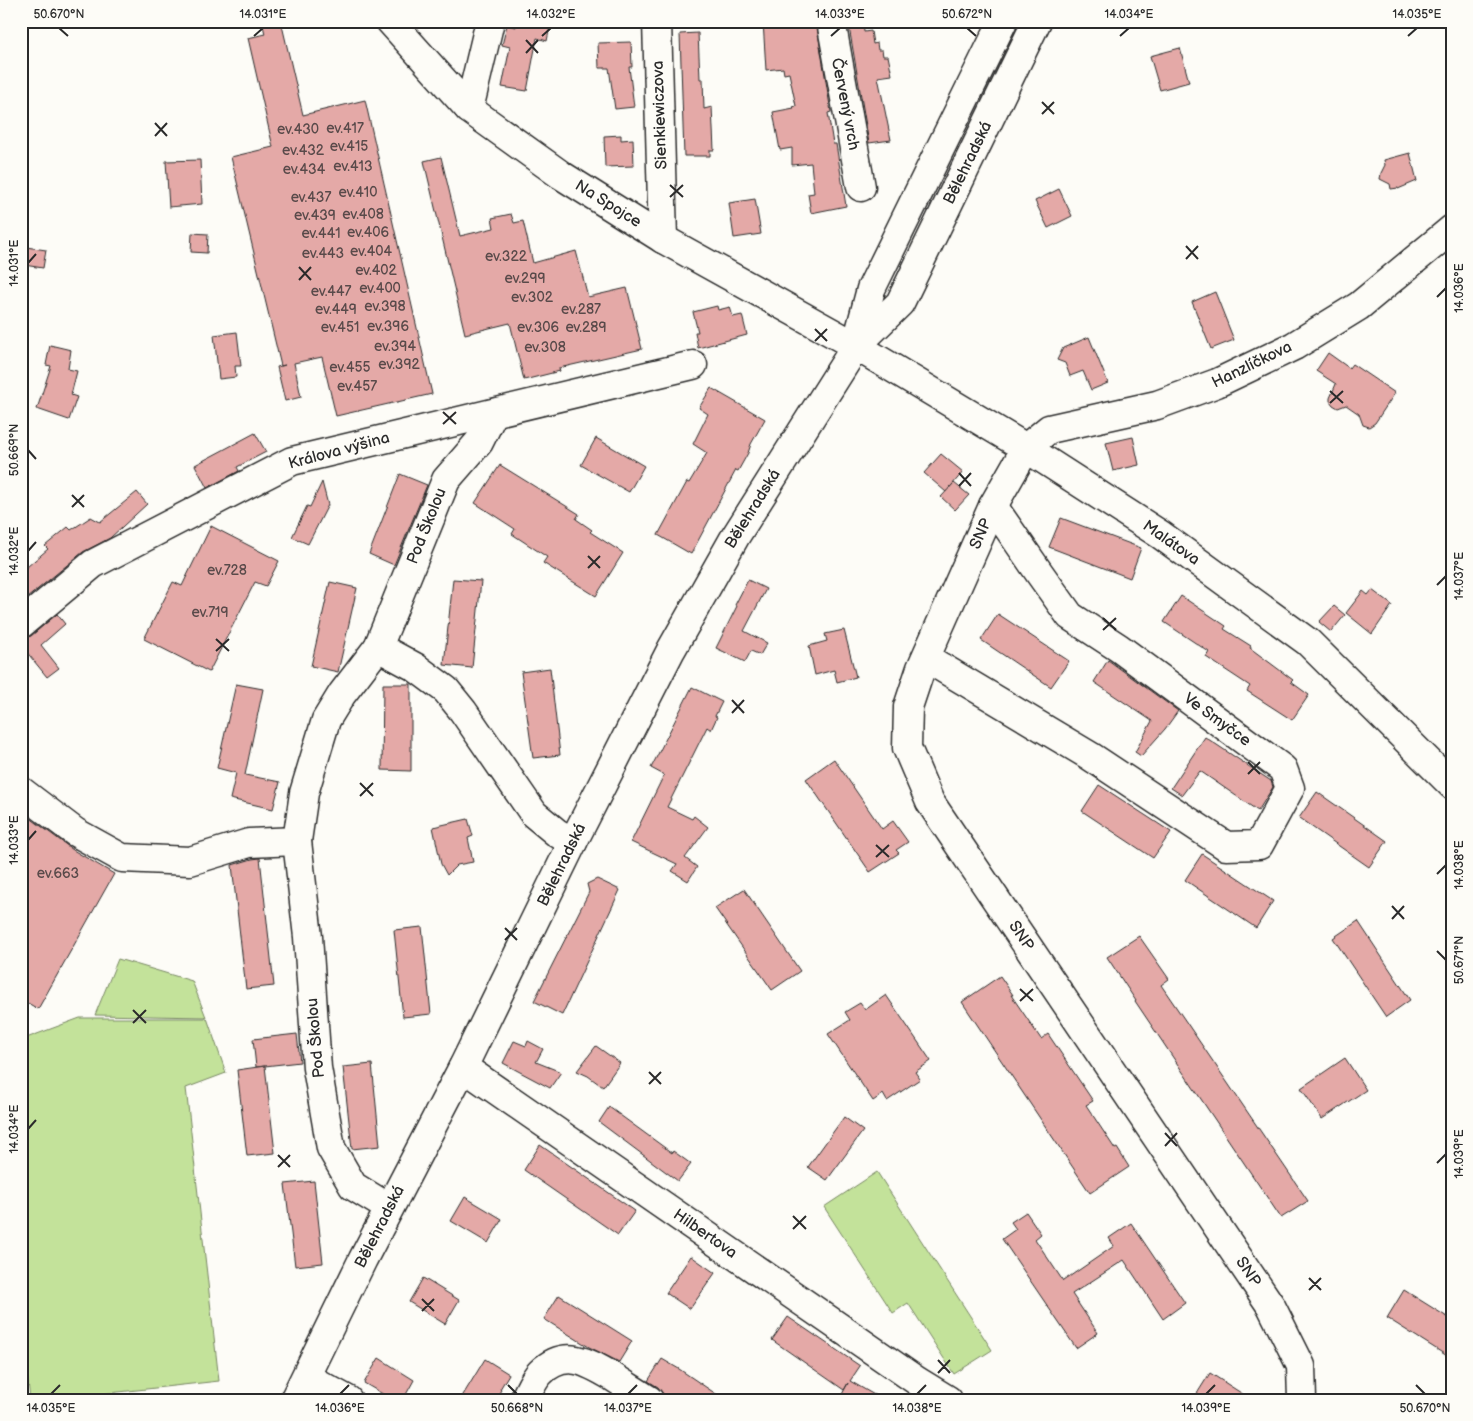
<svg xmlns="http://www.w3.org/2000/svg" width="1473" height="1421" font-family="'Balsamiq Sans',sans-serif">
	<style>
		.green { fill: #c3e29a; stroke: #778662 }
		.building { fill: #e4a9a7; stroke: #2b2b2b }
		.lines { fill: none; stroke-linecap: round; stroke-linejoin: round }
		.minor-casing { stroke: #2b2b2b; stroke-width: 31 }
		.minor { stroke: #fdfcf7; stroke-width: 28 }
		.ticks { fill: none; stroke: #2b2b2b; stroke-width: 2 }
		.labels { text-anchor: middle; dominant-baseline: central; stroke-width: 4.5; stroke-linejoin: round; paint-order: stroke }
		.number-label { font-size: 14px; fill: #594a4a }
		.street-label { font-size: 16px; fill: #2b2b2b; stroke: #fdfcf7 }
		.neatline { fill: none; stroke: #2b2b2b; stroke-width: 2 }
		.ticks-label { font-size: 12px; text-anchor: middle; fill: #2b2b2b }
	</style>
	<rect width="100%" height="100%" fill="#fdfcf7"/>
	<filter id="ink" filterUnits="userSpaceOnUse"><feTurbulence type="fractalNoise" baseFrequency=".02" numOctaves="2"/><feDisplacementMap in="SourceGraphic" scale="10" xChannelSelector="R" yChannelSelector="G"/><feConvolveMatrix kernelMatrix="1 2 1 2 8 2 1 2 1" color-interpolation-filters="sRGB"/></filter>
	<g filter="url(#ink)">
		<g class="green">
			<polygon points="118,959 192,981 206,1017 95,1015"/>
			<polygon points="80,1018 207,1018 226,1073 186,1088 219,1381 46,1400 30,1400 26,1364 21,1365 21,1040"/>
			<polygon points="877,1172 992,1350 954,1374 908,1303 893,1313 824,1207"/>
		</g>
		<g class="building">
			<polygon points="262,21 281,21 303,115 365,100 432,394 336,416 322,357 294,363 301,397 285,401 277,367 285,365 281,366 231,157 273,147 248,38 265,34"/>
			<polygon points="517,21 551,21 547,41 537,38 527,91 502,87 510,47 502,45 507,25 516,27"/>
			<polygon points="763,21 816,21 831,112 828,113 833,144 836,144 846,206 811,213 808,194 814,193 811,163 792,165 792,148 780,150 773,112 794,108 793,107 796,106 789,73 784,74 783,68 766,70"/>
			<polygon points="848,21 863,21 864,32 871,31 873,44 877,43 878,50 882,50 883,56 888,56 892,75 878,77 891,140 869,143"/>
			<polygon points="698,33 700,79 703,79 704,109 712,107 714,150 710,150 710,156 684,156 680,34"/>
			<polygon points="631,42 632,67 629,67 634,107 615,109 609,68 599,68 598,43"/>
			<polygon points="1180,48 1189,82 1160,90 1150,56"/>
			<polygon points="621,135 621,140 633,139 634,166 605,167 604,136"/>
			<polygon points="1410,153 1417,181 1398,189 1398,188 1391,189 1390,184 1380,179 1381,173 1385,165 1384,160"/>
			<polygon points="441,157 460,236 494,228 492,218 511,214 514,223 523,221 533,263 576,251 588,297 627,288 642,349 559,368 560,371 524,380 510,323 465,334 424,161"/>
			<polygon points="200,160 202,204 169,207 166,161"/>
			<polygon points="1059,189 1072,216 1048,228 1035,201"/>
			<polygon points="755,199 761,234 734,238 729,203"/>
			<polygon points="192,233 208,234 207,253 191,252"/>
			<polygon points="26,247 46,250 43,268 24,265"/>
			<polygon points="1215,292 1234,340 1211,349 1192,302"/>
			<polygon points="717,306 718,310 730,307 733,317 742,315 747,335 698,348 695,332 698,332 693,312"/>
			<polygon points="237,332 241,366 235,366 236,377 219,379 214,335"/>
			<polygon points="1089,337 1108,383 1091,390 1083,371 1070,376 1065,363 1057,360 1063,348"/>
			<polygon points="50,345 71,350 68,369 77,371 71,395 77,397 69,420 37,409 51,366 46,365"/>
			<polygon points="1328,353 1349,368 1352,364 1395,393 1375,423 1369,427 1363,425 1359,414 1346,405 1338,408 1333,405 1330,401 1330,398 1336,384 1316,371"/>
			<polygon points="711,388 765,419 751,444 748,453 738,471 736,470 691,554 658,535 687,482 689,483 707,453 693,444 708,414 699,408"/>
			<polygon points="255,433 266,452 237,467 239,471 207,488 195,465"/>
			<polygon points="1133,437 1139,465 1113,471 1106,443"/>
			<polygon points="596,438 644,466 629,492 581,465"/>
			<polygon points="941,454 963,472 946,492 924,473"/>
			<polygon points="500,465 579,514 576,519 592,530 590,532 623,553 596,596 543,563 547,557 512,534 515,529 475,503"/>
			<polygon points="400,474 427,485 394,565 369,554"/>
			<polygon points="322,482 328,505 308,544 292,537 307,506 310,507"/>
			<polygon points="954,483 969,495 955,510 941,497"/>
			<polygon points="137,492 147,504 110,538 83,552 21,603 21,572 48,549 45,546 68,527 71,530 91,517 100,522"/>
			<polygon points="1061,518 1141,548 1130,578 1049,547"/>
			<polygon points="211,526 279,561 266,586 255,582 209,672 144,639 173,582 182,586"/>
			<polygon points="453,579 481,581 472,668 444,665"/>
			<polygon points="748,580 766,589 744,631 767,643 760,655 751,651 745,662 716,648 737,606 735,605"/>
			<polygon points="330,582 357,588 338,672 311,666"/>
			<polygon points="1372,590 1392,605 1372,634 1346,613 1363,591 1368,595"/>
			<polygon points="1181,596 1226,626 1224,629 1251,646 1250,648 1293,680 1291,682 1309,695 1292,720 1247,691 1250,686 1206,657 1209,652 1164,622"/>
			<polygon points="1334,606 1345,615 1331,632 1319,622"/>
			<polygon points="57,614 65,624 41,645 59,668 47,677 21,645 21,639 31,636"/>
			<polygon points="998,614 1069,661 1051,687 981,640"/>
			<polygon points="844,630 856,677 837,682 834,670 815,675 809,646 827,641 825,634"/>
			<polygon points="1108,660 1178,711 1165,729 1141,756 1135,752 1152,721 1094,682"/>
			<polygon points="550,668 560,755 533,758 521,672"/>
			<polygon points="236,684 263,689 245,775 280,782 273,809 230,799 236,773 217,768"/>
			<polygon points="383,684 411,684 411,771 382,770"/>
			<polygon points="692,687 722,702 715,716 717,717 711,730 707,727 667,807 692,819 694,816 708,827 685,858 697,867 688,881 672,871 677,864 631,842 664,775 651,768"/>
			<polygon points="1205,737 1271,781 1273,787 1258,811 1200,771 1182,795 1171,788"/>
			<polygon points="834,759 882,829 893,821 908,842 896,850 899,853 870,872 806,779"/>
			<polygon points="1099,785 1171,832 1153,858 1082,811"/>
			<polygon points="1317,792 1387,841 1369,867 1299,818"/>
			<polygon points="21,811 73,850 114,874 38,1009 21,999"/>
			<polygon points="468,819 473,836 468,838 473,862 457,865 447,875 441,864 433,827"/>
			<polygon points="1202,854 1273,901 1256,928 1185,880"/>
			<polygon points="260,858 274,986 246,989 232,865 252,859"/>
			<polygon points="597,879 620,890 562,1015 534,1001 589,892 587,884"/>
			<polygon points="744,889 800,971 772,990 715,908"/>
			<polygon points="1358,921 1410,1000 1386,1017 1333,938"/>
			<polygon points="422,927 431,1014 403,1017 394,930"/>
			<polygon points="1139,936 1169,979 1161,985 1308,1201 1281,1218 1135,1001 1136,1001 1107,957"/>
			<polygon points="1000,976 1013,995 1011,995 1041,1039 1048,1034 1093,1101 1086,1105 1115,1149 1117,1148 1129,1167 1090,1193 962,1002"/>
			<polygon points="886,995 931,1061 915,1072 920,1079 887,1101 883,1094 873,1101 828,1034 850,1020 845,1012 860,1003 865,1010"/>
			<polygon points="297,1034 300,1062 256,1067 253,1039"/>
			<polygon points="514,1041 526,1046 528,1041 543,1049 536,1062 561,1072 550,1088 503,1063"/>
			<polygon points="596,1046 620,1063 603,1087 588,1076 577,1071"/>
			<polygon points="1345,1058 1366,1090 1322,1119 1301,1088"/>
			<polygon points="372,1064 380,1146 352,1149 343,1067"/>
			<polygon points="265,1066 275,1153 247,1156 237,1070"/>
			<polygon points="609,1107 672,1153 673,1151 691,1164 678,1181 599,1122"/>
			<polygon points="844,1117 863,1131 827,1180 808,1167"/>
			<polygon points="540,1145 635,1211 618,1235 524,1170"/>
			<polygon points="314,1181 323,1263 295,1266 285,1184"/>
			<polygon points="465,1197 502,1219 488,1243 451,1221"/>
			<polygon points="1026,1212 1041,1234 1035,1239 1063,1281 1114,1246 1109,1238 1131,1223 1185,1303 1163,1319 1124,1260 1072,1294 1098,1333 1076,1348 1002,1239 1016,1229 1011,1222"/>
			<polygon points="691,1256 715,1273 690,1309 666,1293"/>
			<polygon points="423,1278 459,1300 445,1324 409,1302"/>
			<polygon points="1404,1290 1452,1320 1452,1359 1387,1318"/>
			<polygon points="559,1295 632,1341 619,1362 589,1347 544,1319"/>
			<polygon points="788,1317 860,1366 850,1381 883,1400 839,1400 848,1383 844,1390 772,1340"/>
			<polygon points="379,1358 414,1380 403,1400 393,1400 364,1383"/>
			<polygon points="485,1359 509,1374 500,1389 501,1390 495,1400 460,1400"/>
			<polygon points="662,1359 679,1369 725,1400 673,1400 663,1394 658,1387 648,1381"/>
			<polygon points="1210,1373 1252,1400 1193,1400"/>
		</g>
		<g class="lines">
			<defs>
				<g id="minor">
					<polyline points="390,21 469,109 561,175 663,239 856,346 1026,448 1161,535 1308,642 1452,785"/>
					<polyline points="657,21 663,239"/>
					<polyline points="831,21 861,187"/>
					<polyline points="469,109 490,21"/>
					<polyline points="856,346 871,289 1003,21"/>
					<polyline points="21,624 93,564 292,461 693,365"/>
					<polyline points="378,647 415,667 446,690 463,711 534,814 557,833 573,842"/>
					<polyline points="926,658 1090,756 1226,846 1259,845 1290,788 1283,769 1119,648 1070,616 1040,574 993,506"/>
					<polyline points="21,791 75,832 122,858 190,861 249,843 297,841"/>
					<polyline points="463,1067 917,1381 948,1400"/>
					<polyline points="389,1208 353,1186 331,1148 317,1068 308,937 297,841 304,793 326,720 342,694 378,647 446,480 479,442 493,414"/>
					<polyline points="306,1377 348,1400"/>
					<polyline points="294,1400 363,1259 463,1067 573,842 671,650 735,537 856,346 900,303 1037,21"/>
					<path d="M 524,1400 C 529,1391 533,1380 540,1373 C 565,1348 588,1362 613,1377 C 625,1385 637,1392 649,1400"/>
					<polyline points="1302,1400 1301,1366 1271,1306 930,802 907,748 908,707 921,668 993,506 1026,448 1049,429 1157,405 1217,383 1294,346 1359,306 1452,229"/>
				</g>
			</defs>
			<use href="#minor" class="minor-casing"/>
			<use href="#minor" class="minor"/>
		</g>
	</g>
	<path class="ticks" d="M 59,28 L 68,36M 967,28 L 976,36M 254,36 L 263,28M 542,36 L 551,28M 831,36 L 840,28M 1120,36 L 1129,28M 1408,36 L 1417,28M 526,40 L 538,53M 526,53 L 538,40M 1042,102 L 1054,114M 1042,114 L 1054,102M 155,123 L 167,136M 155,136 L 167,123M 670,185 L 683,197M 670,197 L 683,185M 1186,246 L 1198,259M 1186,259 L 1198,246M 28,263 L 36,254M 299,267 L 311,280M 299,280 L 311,267M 1437,297 L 1446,288M 815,329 L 827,341M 815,341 L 827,329M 1330,391 L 1343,403M 1330,403 L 1343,391M 443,412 L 456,424M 443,424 L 456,412M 28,450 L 36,459M 959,473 L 971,486M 959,486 L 971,473M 72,495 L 84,507M 72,507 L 84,495M 28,551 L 36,542M 588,556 L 600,568M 588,568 L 600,556M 1437,585 L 1446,576M 1103,618 L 1116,630M 1103,630 L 1116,618M 216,639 L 229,651M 216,651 L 229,639M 732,700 L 744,713M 732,713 L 744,700M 1248,762 L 1260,774M 1248,774 L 1260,762M 360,783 L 373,796M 360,796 L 373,783M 28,840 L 36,831M 876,845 L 889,857M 876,857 L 889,845M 1437,874 L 1446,865M 1392,906 L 1404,919M 1392,919 L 1404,906M 505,928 L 517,940M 505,940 L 517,928M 1437,951 L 1446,960M 1020,989 L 1033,1001M 1020,1001 L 1033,989M 133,1010 L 146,1023M 133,1023 L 146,1010M 649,1072 L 661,1084M 649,1084 L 661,1072M 28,1129 L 36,1120M 1165,1133 L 1177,1146M 1165,1146 L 1177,1133M 278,1155 L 290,1167M 1437,1163 L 1446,1154M 278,1167 L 290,1155M 793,1216 L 806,1229M 793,1229 L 806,1216M 1309,1278 L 1321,1290M 1309,1290 L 1321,1278M 422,1299 L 434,1311M 422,1311 L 434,1299M 938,1360 L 950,1373M 938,1373 L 950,1360M 508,1385 L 517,1394M 1416,1385 L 1425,1394M 51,1394 L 60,1385M 340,1394 L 349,1385M 628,1394 L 637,1385M 917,1394 L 926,1385M 1206,1394 L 1215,1385"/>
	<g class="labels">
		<g class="number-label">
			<text x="345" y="128">ev.417</text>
			<text x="298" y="129">ev.430</text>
			<text x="349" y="146">ev.415</text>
			<text x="303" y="150">ev.432</text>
			<text x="353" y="166">ev.413</text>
			<text x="304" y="169">ev.434</text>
			<text x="358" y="192">ev.410</text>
			<text x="311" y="197">ev.437</text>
			<text x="363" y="214">ev.408</text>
			<text x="315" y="215">ev.439</text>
			<text x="368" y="232">ev.406</text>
			<text x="321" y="233">ev.441</text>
			<text x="371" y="251">ev.404</text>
			<text x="323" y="253">ev.443</text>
			<text x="506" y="256">ev.322</text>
			<text x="376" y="270">ev.402</text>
			<text x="525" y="278">ev.299</text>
			<text x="380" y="288">ev.400</text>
			<text x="331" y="291">ev.447</text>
			<text x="532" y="297">ev.302</text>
			<text x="385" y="306">ev.398</text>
			<text x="336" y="309">ev.449</text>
			<text x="581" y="309">ev.287</text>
			<text x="388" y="326">ev.396</text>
			<text x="340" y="327">ev.451</text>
			<text x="538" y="327">ev.306</text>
			<text x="586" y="327">ev.289</text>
			<text x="395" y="346">ev.394</text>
			<text x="545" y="347">ev.308</text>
			<text x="399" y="364">ev.392</text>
			<text x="350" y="367">ev.455</text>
			<text x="357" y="386">ev.457</text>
			<text x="227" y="570">ev.728</text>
			<text x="210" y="612">ev.719</text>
			<text x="58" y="873">ev.663</text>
		</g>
		<g class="street-label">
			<text transform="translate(845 104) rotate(79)">Červený vrch</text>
			<text transform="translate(660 115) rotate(-92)">Sienkiewiczova</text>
			<text transform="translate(968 163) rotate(-64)">Bělehradská</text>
			<text transform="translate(608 204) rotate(32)">Na Spojce</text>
			<text transform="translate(1252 365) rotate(-26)">Hanzlíčkova</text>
			<text transform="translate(339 451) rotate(-15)">Králova výšina</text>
			<text transform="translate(753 509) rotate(-58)">Bělehradská</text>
			<text transform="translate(427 526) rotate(-68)">Pod Školou</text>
			<text transform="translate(981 534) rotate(-66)">SNP</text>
			<text transform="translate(1171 543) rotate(35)">Malátova</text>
			<text transform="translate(1217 720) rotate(36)">Ve Smyčce</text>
			<text transform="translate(562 865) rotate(-64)">Bělehradská</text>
			<text transform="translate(1021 936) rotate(56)">SNP</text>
			<text transform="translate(316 1038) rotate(-95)">Pod Školou</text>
			<text transform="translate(380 1227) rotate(-63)">Bělehradská</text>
			<text transform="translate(705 1234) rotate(35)">Hilbertova</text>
			<text transform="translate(1248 1272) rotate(56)">SNP</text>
		</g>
	</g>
	<rect width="1473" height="1421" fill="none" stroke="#fdfcf7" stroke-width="55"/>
	<rect x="28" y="28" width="1418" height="1366" class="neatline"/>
	<g class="ticks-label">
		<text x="59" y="18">50.670°N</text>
		<text x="263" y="18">14.031°E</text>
		<text x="551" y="18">14.032°E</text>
		<text x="840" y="18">14.033°E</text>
		<text x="967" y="18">50.672°N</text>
		<text x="1129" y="18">14.034°E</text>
		<text x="1417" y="18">14.035°E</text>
		<text transform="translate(14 263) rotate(-90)" y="4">14.031°E</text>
		<text transform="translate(1459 288) rotate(-90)" y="4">14.036°E</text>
		<text transform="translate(14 450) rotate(-90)" y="4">50.669°N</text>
		<text transform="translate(14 551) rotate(-90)" y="4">14.032°E</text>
		<text transform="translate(1459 576) rotate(-90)" y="4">14.037°E</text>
		<text transform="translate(14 840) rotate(-90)" y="4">14.033°E</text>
		<text transform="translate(1459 865) rotate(-90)" y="4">14.038°E</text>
		<text transform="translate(1459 960) rotate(-90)" y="4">50.671°N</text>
		<text transform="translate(14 1129) rotate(-90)" y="4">14.034°E</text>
		<text transform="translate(1459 1154) rotate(-90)" y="4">14.039°E</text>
		<text x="51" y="1412">14.035°E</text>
		<text x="340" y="1412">14.036°E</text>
		<text x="517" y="1412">50.668°N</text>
		<text x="628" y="1412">14.037°E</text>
		<text x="917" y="1412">14.038°E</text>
		<text x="1206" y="1412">14.039°E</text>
		<text x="1425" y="1412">50.670°N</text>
	</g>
</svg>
